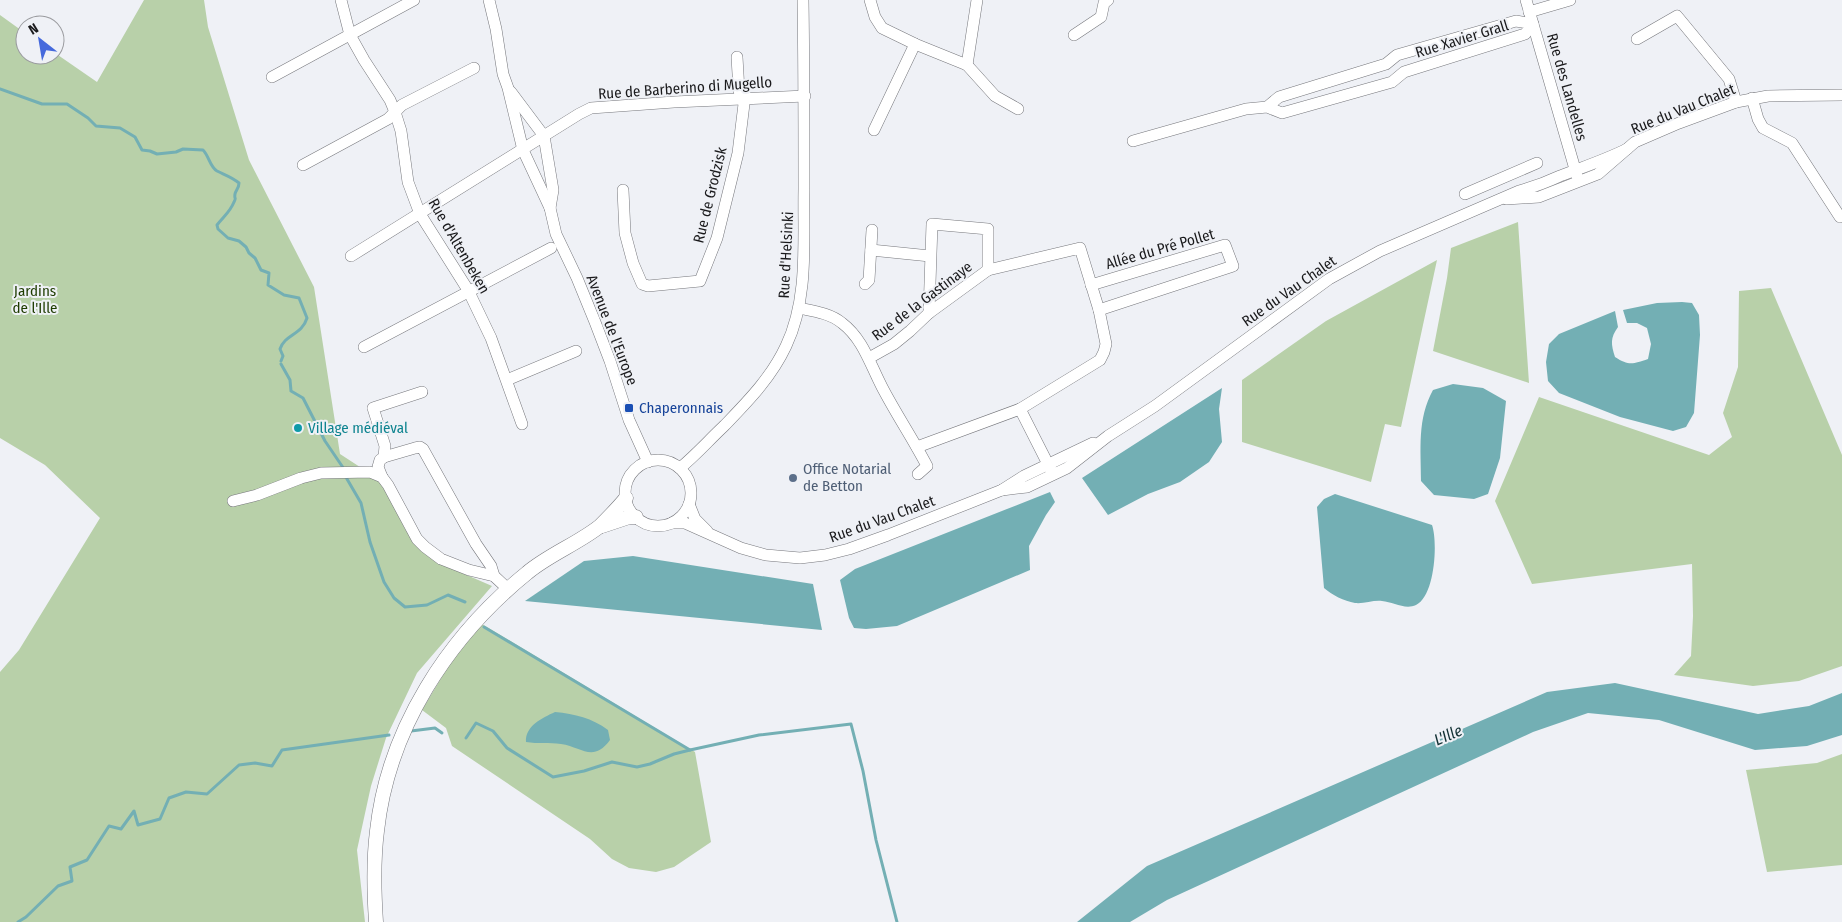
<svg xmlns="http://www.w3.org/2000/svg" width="1842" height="922" font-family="'Fira Sans Condensed',sans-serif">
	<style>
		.green { fill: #b8d0a9 }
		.water { fill: #73afb4 }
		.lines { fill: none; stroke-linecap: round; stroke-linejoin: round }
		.stream { stroke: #73afb4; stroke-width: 3 }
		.minor-casing { stroke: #76777c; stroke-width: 12 }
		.major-casing { stroke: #76777c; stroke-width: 15 }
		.minor { stroke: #fff; stroke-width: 11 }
		.major { stroke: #fff; stroke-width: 14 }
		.transit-dot { fill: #1a4fb4; stroke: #eff1f6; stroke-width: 2 }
		.culture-dot { fill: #0f9aa8; stroke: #eff1f6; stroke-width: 2 }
		.service-dot { fill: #5c6f8a; stroke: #eff1f6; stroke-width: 2 }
		.labels { text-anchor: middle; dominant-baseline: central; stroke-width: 4; stroke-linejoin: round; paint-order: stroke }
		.street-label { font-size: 15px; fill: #1a1a1c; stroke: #eff1f6 }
		.park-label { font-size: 15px; fill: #1e3c00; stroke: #eff1f6 }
		.transit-label { font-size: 15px; fill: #164399; stroke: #eff1f6; text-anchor: start }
		.culture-label { font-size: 15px; fill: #0d838f; stroke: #eff1f6; text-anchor: start }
		.service-label { font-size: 15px; fill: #4e5e75; stroke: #eff1f6; text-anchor: start }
		.water-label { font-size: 16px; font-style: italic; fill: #113033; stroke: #eff1f6 }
	</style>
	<rect width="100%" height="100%" fill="#eff1f6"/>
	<g class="green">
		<polygon points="144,0 204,0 208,27 249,160 314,287 340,454 383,482 405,529 425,554 446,566 492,586 417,673 386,738 371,786 357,850 365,922 0,922 0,672 19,650 100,518 45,465 0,438 0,15 25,33 25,55 55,55 55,53 97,82"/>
		<polygon points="1518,222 1529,383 1433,351 1447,278 1451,248"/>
		<polygon points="1437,260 1401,427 1385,424 1371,482 1242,442 1242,380 1326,321"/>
		<polygon points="1771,288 1842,455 1842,666 1799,681 1753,686 1674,675 1691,656 1693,616 1692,564 1532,584 1495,501 1539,397 1709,455 1732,437 1723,413 1738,367 1739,291"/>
		<polygon points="482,624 695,752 711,842 674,867 656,872 629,868 612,859 590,839 452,746 446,728 422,710 455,655"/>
		<polygon points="1842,754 1842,865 1767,872 1746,770 1817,763"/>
	</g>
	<g class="water">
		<path d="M 1682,302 L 1692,303 L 1699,315 L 1700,335 L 1694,413 L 1686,427 L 1673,431 L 1620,417 L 1559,393 L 1548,381 L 1546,362 L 1549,344 L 1559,334 L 1615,311 L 1618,327 C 1610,338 1611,344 1615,357 C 1629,366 1633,364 1648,359 L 1651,344 L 1647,328 L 1637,323 L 1627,323 L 1623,310 L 1657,303 Z"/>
		<path d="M 1453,384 L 1483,388 L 1506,401 L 1500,458 L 1488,494 L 1474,499 L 1434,495 L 1421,481 C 1421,449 1417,419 1433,390 Z"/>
		<polygon points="1222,388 1219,409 1222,442 1209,462 1180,482 1148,494 1108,515 1082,478"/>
		<polygon points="1050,492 1055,502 1046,515 1029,546 1030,570 897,626 866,629 854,628 849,618 840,580 855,569"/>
		<path d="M 1335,494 L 1432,525 C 1438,542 1435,596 1416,605 C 1405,610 1393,602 1382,601 C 1373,600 1364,604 1355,603 C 1344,601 1332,595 1324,588 L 1317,507 L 1324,499 Z"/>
		<polygon points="633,556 813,584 822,630 525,601 584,561"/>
		<polygon points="1615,683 1758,714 1809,706 1842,693 1842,735 1807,746 1755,750 1659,720 1588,713 1533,732 1167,900 1130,922 1077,922 1147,866 1547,692"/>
		<path d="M 555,712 C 575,714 592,718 608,730 L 610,740 C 593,763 582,747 561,744 C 549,742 538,744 526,742 C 525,726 542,718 555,712 Z"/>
	</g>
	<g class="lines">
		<g class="stream">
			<path d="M 0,89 L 42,104 L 67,104 L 88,118 L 96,126 L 120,128 L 135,137 L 142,150 L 150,151 L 157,154 L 176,152 L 183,149 L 203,150 C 209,156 210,167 217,171 C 225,175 232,177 239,183 C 239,188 236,190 235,194 C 234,201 237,196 234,202 C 230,212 224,216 217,225 L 218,229 L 228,238 L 239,241 L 246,247 L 249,253 L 255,258 L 261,270 L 269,273 L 268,285 L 284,295 L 299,298 L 307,318 C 302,335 285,334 280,349 L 283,356 L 281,361"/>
			<polyline points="281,364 290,380 291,391 303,398 325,441 344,469 347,479 361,503 370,542 384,582 394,598 405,607 427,605 448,595 465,602"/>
			<polyline points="484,627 690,750 759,735 851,724 863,771 876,840 897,922"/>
			<polyline points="411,731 435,728 442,733"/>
			<polyline points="466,738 476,723 493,731 507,748 553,777 584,771 612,762 637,767 650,764 674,754 690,750"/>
			<polyline points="18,922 26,917 58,886 72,881 70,867 87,860 109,826 121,829 134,811 138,825 160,819 169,798 186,792 207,794 239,765 255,763 272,766 282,750 389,735"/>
		</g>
		<defs>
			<g id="minor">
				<polyline points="341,0 350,35 364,60 390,100 395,112 401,131 408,182 420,214 468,290 491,338 522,424"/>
				<polyline points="489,0 496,29 503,74 508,88 523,150 550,208 556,234 577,278 595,322 610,361 629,420 648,462"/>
				<polyline points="870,0 875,17 882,28 915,44 967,65 977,0"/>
				<polyline points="1526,0 1577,176"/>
				<polyline points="1529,12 1570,0"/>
				<polyline points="1074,35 1101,17 1104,3 1108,0"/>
				<polyline points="1637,39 1677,16 1729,79 1736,102"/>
				<polyline points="967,65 995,96 1018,109"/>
				<polyline points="272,77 414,0"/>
				<polyline points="511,92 544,136 553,190 550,208"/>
				<polyline points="1752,98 1758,119 1763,128 1792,143 1840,217"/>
				<polyline points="874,130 915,44"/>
				<polyline points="1133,141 1246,109 1267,107 1282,113 1392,82 1404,72 1525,34 1533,24 1516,21 1397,55 1386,64 1279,97 1267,107"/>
				<polyline points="303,165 388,119 402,105 474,68"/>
				<polyline points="623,190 625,233 633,263 642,284 648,286 700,281 717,238 738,153 744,104 739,91 737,57"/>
				<polyline points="1465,194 1537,163"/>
				<polyline points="1506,199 1539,197 1598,174 1635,142 1679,123 1736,102 1768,96 1842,95"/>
				<polyline points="871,250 930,256"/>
				<polyline points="351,256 579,114 591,108 674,102 805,96"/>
				<polyline points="865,284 869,280 872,230"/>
				<polyline points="1091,285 1225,245 1233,266 1099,310"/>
				<path d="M 799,308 C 813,311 830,313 842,323 C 863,339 870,364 882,387 C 896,414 913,439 927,466 L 918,474"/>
				<polyline points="929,313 932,224 988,229 988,270"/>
				<polyline points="364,347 551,248"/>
				<polyline points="869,358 894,344 910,331 929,313 988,270 1080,248 1099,310 1106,344 1104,352 1100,360 1020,409 917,447"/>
				<polyline points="507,380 576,351"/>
				<polyline points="1020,409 1052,472"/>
				<polyline points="384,457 415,448 420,447 423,449 476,544 491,566 494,576"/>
				<circle cx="658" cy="493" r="33"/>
				<path d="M 680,468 C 696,455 709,440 724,426 C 748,401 771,378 786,346 C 809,298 803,241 804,189 C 804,126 804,63 803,0"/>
				<polyline points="382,477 378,467 380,460 384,457 385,446 373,408 422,392"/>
				<path d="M 1002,490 L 1027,487 L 1067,468 L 1108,436 L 1155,406 L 1329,279 L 1380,251 L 1519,191 C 1534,187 1547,182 1560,176 C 1583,167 1605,160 1627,149"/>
				<polyline points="233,501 257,495 301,478 321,473 370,472 382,477 388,485 417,539 425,547 441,559 469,570 494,576 508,589"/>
				<polyline points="689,504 695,519 707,531"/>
				<polyline points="672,523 685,523 741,548 766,555 800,558 825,555 849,549 888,535 1002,490 1024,476 1093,443"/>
			</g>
			<g id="major">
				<polyline points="602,526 629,517 636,517"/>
				<path d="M 376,922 C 374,892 373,862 377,831 C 388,729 448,637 527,573 C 548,555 579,543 600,526 C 609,517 618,508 626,498"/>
			</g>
		</defs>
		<use href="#minor" class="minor-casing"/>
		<use href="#major" class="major-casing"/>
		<use href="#minor" class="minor"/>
		<use href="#major" class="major"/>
	</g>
	<rect class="transit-dot" x="624" y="403" width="10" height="10" rx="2.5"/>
	<circle class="culture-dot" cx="298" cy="428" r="5"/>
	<circle class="service-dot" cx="793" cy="478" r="5"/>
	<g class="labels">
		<g class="street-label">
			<text transform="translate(1462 39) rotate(-17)">Rue Xavier Grall</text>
			<text transform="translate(1567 87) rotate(74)">Rue des Landelles</text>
			<text transform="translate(685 88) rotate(-4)">Rue de Barberino di Mugello</text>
			<text transform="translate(1683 109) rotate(-22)">Rue du Vau Chalet</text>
			<text transform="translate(710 195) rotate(-76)">Rue de Grodzisk</text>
			<text transform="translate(459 246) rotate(60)">Rue d'Altenbeken</text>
			<text transform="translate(1160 249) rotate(-16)">Allée du Pré Pollet</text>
			<text transform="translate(786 255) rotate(-87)">Rue d'Helsinki</text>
			<text transform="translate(1289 291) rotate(-35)">Rue du Vau Chalet</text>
			<text transform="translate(922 301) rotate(-37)">Rue de la Gastinaye</text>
			<text transform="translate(612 330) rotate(69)">Avenue de l'Europe</text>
			<text transform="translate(882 519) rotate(-20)">Rue du Vau Chalet</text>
		</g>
		<g class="park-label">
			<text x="35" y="291">Jardins<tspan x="35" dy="17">de l'Ille</tspan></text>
		</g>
		<g class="transit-label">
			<text x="639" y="408">Chaperonnais</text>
		</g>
		<g class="culture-label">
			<text x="308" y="428">Village médiéval</text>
		</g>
		<g class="service-label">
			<text x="803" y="469">Office Notarial<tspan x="803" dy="17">de Betton</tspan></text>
		</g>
		<g class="water-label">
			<text transform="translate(1448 735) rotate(-23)">L'Ille</text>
		</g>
	</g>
	<g transform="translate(40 40) rotate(329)"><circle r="24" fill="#eff1f6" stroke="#9a9b9f"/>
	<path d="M0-4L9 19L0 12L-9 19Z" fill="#4569dc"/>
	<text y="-8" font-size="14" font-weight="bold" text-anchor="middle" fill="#1a1a1c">N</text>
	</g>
</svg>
